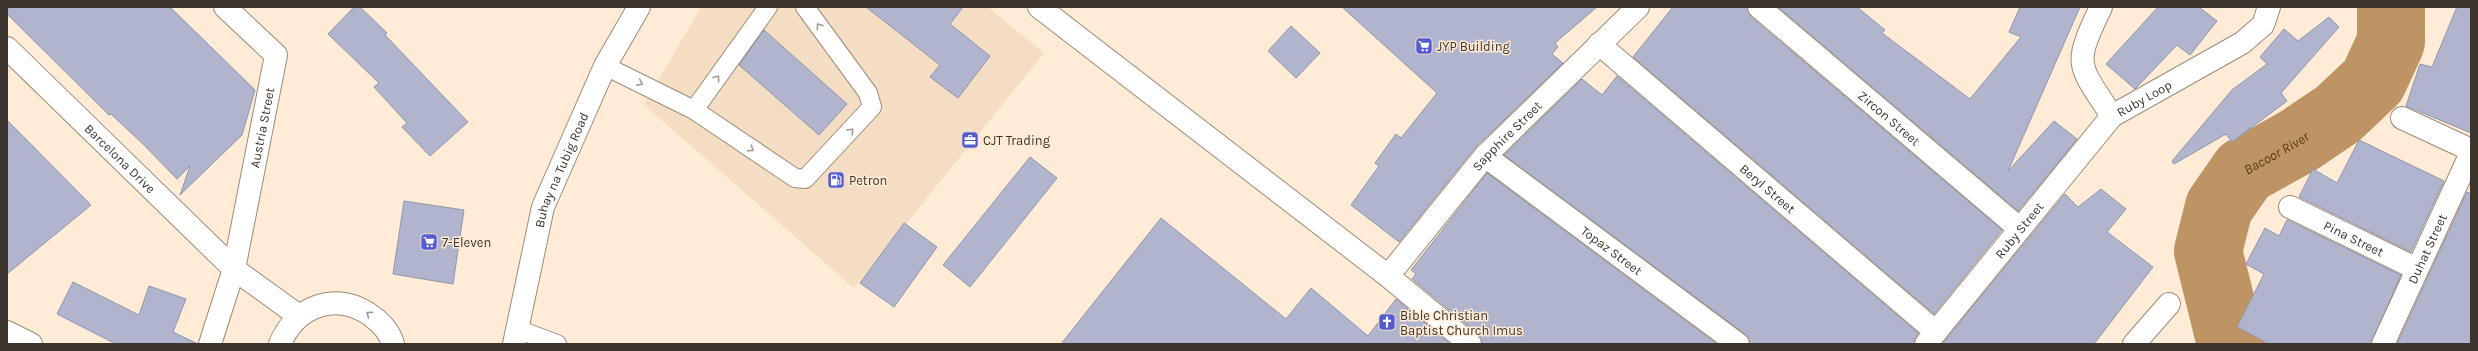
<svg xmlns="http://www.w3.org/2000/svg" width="2478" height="351" font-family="Karla,sans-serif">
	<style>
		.built { fill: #f4ddc3 }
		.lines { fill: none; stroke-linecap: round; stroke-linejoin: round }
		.river { stroke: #be9464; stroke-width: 68 }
		.building { fill: #b0b5cd; stroke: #9095ad }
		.lane-casing { stroke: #9d8b78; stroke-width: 20 }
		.street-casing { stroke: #9d8b78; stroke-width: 24 }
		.secondary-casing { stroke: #9d8b78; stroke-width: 24 }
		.lane { stroke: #fff; stroke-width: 18 }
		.street { stroke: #fff; stroke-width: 22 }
		.secondary { stroke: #fff; stroke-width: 22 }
		.oneway { stroke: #9e9a96 }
		.labels { text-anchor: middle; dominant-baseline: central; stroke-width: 3; stroke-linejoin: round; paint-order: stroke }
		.poi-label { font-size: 13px; fill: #3c352d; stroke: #ffebd6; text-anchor: start }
		.street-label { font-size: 13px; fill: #3c352d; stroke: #ffebd6 }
		.water-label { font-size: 14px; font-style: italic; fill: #583b15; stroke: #ffebd6 }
	</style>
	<rect width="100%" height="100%" fill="#ffebd6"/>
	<polygon class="built" points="701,7 988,7 1044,53 854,288 644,105"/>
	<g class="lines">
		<path class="river" id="s1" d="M 2231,344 L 2208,251 L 2219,207 L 2244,171 L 2298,141 L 2338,114 L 2373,81 L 2391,42 L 2391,7"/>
	</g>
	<g class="building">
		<polygon points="7,7 170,7 255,90 242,135 180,195 190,166 177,179 144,145 111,114 109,115 7,14"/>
		<polygon points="354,7 360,7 387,33 385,35 468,122 430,156 402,127 407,123 374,87 379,83 328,34"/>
		<polygon points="866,7 963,7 950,24 990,56 958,98 930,77 940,65"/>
		<polygon points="1342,7 1597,7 1555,43 1558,47 1552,54 1563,63 1475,148 1399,242 1351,205 1379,166 1375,163 1396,134 1401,138 1437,93"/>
		<polygon points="1673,7 1747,7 1751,17 2002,230 1934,314 1633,57"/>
		<polygon points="1778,7 1857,7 1885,30 1882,33 1970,99 2021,37 2009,32 2020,7 2080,7 2008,171 2054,121 2077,139 2018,211"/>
		<polygon points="2158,7 2199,7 2217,21 2190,55 2177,45 2135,89 2106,64"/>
		<polygon points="2457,7 2471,7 2471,133 2406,106 2420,64 2432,67"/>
		<polygon points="2329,17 2339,27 2281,93 2287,101 2232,142 2226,134 2174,164 2172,161 2232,90 2267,64 2260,57 2284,29 2298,41"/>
		<polygon points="1291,26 1320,53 1296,78 1268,51"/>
		<polygon points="764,30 847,104 819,135 739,65"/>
		<polygon points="1617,76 1918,333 1914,344 1750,344 1745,334 1504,155 1582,79 1602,95"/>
		<polygon points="7,120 91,205 7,274"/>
		<polygon points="2359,140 2444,181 2411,252 2299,197 2313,169 2337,183"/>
		<polygon points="1030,157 1057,178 970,287 943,265"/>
		<polygon points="1487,173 1717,344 1482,344 1478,334 1412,279 1416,274 1411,270"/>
		<polygon points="2101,189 2126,209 2107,232 2153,267 2094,344 1942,344 2065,194 2078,207"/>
		<polygon points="2467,192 2471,194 2471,344 2397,344"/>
		<polygon points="404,201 464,210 453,284 393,274"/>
		<polygon points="1161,218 1286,319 1311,288 1368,336 1396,299 1450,344 1061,344"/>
		<polygon points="2287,220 2401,275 2371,344 2269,344 2237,327 2264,274 2246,264 2265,228 2279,236"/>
		<polygon points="904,223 937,247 894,307 860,283"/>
		<polygon points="73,282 139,315 149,286 186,299 173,332 198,344 116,344 57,314"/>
	</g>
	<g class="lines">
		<defs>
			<g id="lane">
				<polyline points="605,66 694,110 795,178 805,179 872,107 868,93 805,7"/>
				<polyline points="694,110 768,7"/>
				<polyline points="517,329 557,344"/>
			</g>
			<g id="street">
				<polyline points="1039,7 1388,276 1470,344"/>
				<path id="s2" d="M 1759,7 L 2020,229"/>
				<path d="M 2101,7 C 2073,66 2077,63 2112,116"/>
				<path id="s3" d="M 1599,44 L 1936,332"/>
				<path id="s4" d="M 7,48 L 234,269 L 299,316"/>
				<polyline points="2402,118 2471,150"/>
				<path id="s5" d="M 1485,156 L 1738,344"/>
				<path id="s6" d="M 2290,207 L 2417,269"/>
				<path id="s7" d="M 1388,276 L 1485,156 L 1638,7"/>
				<polyline points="7,332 31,344"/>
				<path id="s8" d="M 210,344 L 234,269 L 276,55 L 225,7"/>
				<path d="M 280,344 C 296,305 338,290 373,317 C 381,323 390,333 393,344"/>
				<path id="s9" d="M 1926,344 L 2112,116 L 2242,43 L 2263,25 L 2269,7"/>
				<polyline points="2134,344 2169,304"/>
				<path id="s10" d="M 2383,344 L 2471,153"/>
			</g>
			<g id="secondary">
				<path id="s11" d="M 514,344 L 543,207 L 605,66 L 639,7"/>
			</g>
		</defs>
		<use href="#lane" class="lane-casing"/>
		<use href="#street" class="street-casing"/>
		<use href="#secondary" class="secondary-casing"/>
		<use href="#lane" class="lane"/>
		<use href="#street" class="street"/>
		<use href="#secondary" class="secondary"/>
	</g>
	<defs><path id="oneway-chevron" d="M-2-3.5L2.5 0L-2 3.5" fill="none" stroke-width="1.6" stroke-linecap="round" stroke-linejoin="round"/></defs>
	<g class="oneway">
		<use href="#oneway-chevron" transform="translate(819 26) rotate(-126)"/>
		<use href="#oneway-chevron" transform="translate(717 78) rotate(-54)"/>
		<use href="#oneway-chevron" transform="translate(640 83) rotate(26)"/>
		<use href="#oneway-chevron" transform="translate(851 131) rotate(-47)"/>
		<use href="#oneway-chevron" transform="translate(751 149) rotate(34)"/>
		<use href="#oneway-chevron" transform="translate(369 314) rotate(-144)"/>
	</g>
	<defs>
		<symbol id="supermarket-square" viewBox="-11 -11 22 22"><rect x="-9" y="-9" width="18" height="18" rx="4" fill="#545cd3" stroke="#ffebd6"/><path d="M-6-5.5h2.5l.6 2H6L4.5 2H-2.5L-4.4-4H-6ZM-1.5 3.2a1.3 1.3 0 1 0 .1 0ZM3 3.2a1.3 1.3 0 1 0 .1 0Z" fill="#fff"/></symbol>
		<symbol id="office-square" viewBox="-11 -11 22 22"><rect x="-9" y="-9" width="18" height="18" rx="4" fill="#545cd3" stroke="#ffebd6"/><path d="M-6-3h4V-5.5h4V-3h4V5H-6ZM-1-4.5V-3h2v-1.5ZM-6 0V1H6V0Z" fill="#fff"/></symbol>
		<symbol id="fuel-square" viewBox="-11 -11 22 22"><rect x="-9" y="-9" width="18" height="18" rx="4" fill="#545cd3" stroke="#ffebd6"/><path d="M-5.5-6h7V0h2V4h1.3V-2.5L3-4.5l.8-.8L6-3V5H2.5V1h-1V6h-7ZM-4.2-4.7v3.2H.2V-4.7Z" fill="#fff"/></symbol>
		<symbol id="church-square" viewBox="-11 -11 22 22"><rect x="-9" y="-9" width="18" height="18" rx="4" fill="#545cd3" stroke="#ffebd6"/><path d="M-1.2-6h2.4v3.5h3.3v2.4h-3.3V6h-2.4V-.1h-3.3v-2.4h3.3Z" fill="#fff"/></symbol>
	</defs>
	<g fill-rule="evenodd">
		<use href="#supermarket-square" x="1414" y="36" width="20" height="20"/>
		<use href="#office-square" x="960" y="130" width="20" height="20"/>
		<use href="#fuel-square" x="826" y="170" width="20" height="20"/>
		<use href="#supermarket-square" x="419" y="232" width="20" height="20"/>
		<use href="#church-square" x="1377" y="312" width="20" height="20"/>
	</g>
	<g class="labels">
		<g class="poi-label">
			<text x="1437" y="46">JYP Building</text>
			<text x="983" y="140">CJT Trading</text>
			<text x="849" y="180">Petron</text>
			<text x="442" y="242">7-Eleven</text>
			<text x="1400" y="315">Bible Christian<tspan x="1400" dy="15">Baptist Church Imus</tspan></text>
		</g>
		<g class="street-label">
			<text stroke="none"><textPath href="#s9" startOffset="331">Ruby Loop</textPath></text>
			<text stroke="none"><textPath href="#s2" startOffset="171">Zircon Street</textPath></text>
			<text stroke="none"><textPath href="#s8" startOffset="223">Austria Street</textPath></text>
			<text stroke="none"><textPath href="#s7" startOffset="184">Sapphire Street</textPath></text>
			<text stroke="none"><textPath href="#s4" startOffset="158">Barcelona Drive</textPath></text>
			<text stroke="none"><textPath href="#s11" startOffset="181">Buhay na Tubig Road</textPath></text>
			<text stroke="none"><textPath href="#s3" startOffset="222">Beryl Street</textPath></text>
			<text stroke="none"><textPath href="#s9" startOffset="147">Ruby Street</textPath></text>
			<text stroke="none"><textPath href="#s6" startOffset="71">Pina Street</textPath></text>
			<text stroke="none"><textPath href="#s10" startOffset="105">Duhat Street</textPath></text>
			<text stroke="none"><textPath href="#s5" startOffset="158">Topaz Street</textPath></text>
		</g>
		<g class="water-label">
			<text stroke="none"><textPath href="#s1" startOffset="222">Bacoor River</textPath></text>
		</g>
	</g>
	<rect width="2478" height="351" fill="none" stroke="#3c352d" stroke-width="16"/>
</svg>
